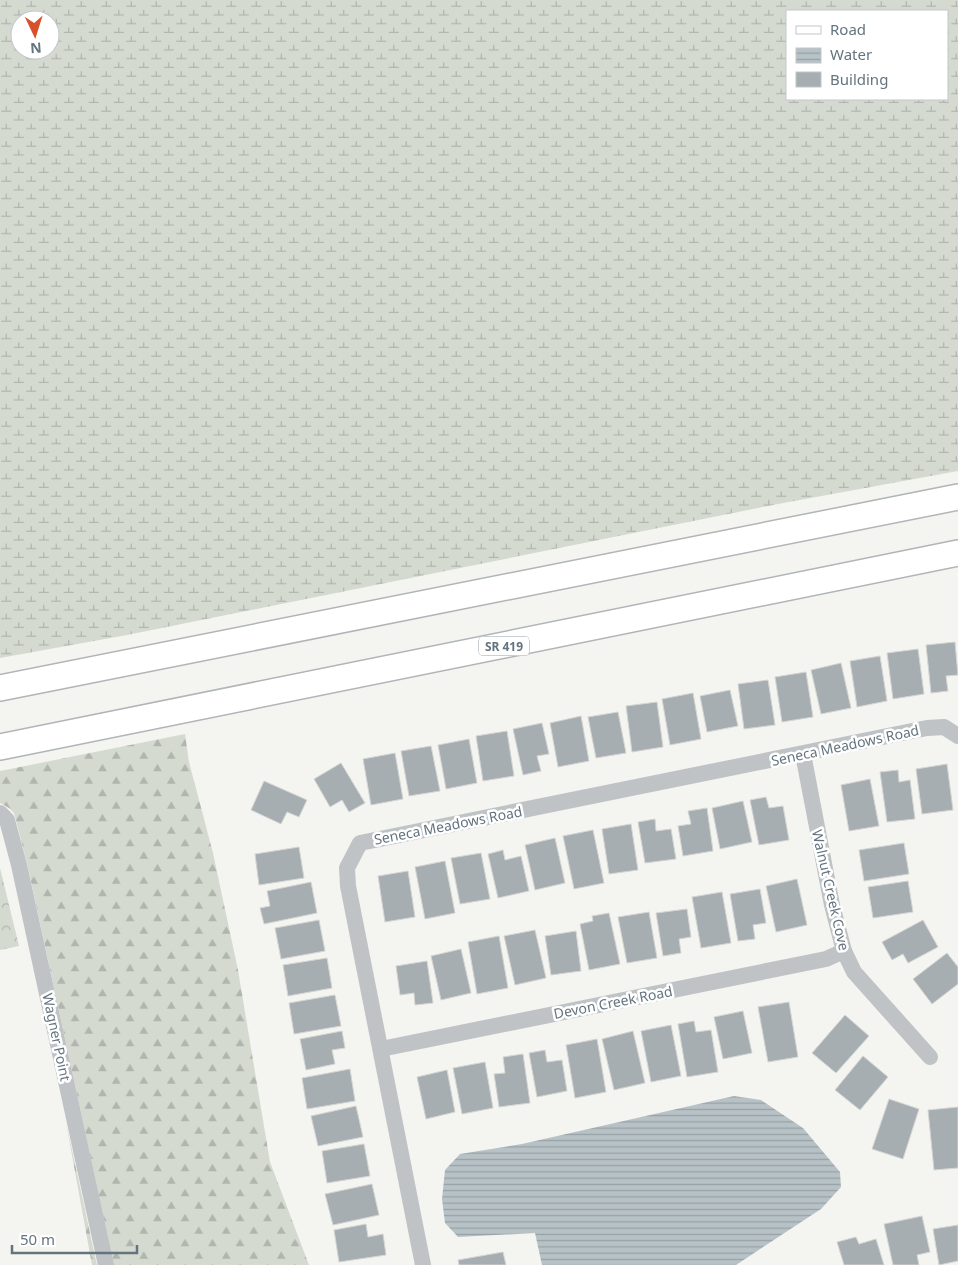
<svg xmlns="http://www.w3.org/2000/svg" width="958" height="1265" font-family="'Noto Sans',sans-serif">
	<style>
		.forest { fill: url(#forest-firs) }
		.wetland { fill: url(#wetland-marsh); fill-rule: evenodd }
		.park { fill: url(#park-crowns) }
		.water { fill: url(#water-rules) }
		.building { fill: #a6aeb2; stroke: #d5d5d3 }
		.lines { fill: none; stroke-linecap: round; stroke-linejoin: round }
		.primary-casing { stroke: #b0b5b8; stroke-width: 28 }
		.minor { stroke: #bfc3c6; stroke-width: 16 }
		.primary { stroke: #fff; stroke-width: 25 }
		.labels { text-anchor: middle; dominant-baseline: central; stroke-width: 5; stroke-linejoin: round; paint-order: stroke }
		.shield { fill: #fff; stroke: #929ea5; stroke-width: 1 }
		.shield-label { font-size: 12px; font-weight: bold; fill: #64747f }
		.street-label { font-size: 14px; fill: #64747f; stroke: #fff }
	</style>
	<defs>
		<pattern id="forest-firs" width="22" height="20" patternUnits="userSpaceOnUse" patternTransform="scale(1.25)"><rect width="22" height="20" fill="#d5dad1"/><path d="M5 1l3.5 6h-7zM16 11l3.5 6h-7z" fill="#b0b5af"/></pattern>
		<pattern id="wetland-marsh" width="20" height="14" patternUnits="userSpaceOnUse" patternTransform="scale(1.25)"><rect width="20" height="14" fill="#d5dad1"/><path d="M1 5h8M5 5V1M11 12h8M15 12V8" fill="none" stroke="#b0b5af"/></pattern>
		<pattern id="park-crowns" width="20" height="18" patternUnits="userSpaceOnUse" patternTransform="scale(1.25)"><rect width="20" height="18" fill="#d5dad1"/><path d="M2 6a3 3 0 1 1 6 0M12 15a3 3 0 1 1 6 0" fill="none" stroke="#b0b5af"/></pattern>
		<pattern id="water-rules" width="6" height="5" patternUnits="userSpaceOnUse" patternTransform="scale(1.25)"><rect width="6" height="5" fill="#b7c2c6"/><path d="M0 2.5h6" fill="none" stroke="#98a2a6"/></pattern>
	</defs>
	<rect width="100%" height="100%" fill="#f4f4f0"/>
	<g class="forest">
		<polygon points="185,734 189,762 213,853 238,970 270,1162 309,1265 114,1265 27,863 14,813 9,808 0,803 0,771"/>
		<polygon points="66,1122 93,1247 97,1265 92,1265"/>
	</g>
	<path class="wetland" d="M 0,0 L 958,0 L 958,471 L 778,504 L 127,635 L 0,658 ZM 787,11 L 947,11 L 947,99 L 787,99 ZM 20,20 L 50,20 L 50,50 L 20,50 Z"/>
	<polygon class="park" points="0,868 19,946 0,950"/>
	<polygon class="water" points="734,1096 761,1100 803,1128 840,1172 841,1187 821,1209 736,1265 542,1265 535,1233 458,1237 445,1223 442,1199 445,1170 460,1154 522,1144"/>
	<g class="building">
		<polygon points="955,642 958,675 946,676 948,691 931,693 926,645"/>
		<polygon points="918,649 924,694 893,699 887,653"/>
		<polygon points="880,656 887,701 857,707 850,661"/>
		<polygon points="841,663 851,708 821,714 811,670"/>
		<polygon points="806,672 813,717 782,722 775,677"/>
		<polygon points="768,680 775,725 744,729 738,684"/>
		<polygon points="730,690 738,726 707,732 700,696"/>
		<polygon points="693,693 701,739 670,745 662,699"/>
		<polygon points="657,702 663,747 632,752 626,706"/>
		<polygon points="618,712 626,753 596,758 588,717"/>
		<polygon points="581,716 589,761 558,767 550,723"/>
		<polygon points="542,723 549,754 537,756 541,771 523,775 513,729"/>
		<polygon points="507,731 514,776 483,781 476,736"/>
		<polygon points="469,739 477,783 446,789 438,745"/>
		<polygon points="431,746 440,791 409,796 401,751"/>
		<polygon points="395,753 403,799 371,805 363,759"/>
		<polygon points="341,763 365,803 349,812 342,800 330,807 314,779"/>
		<polygon points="947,764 953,810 922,814 916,769"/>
		<polygon points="898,770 899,782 910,780 915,819 887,822 880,772"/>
		<polygon points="870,779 879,826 849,831 841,785"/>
		<polygon points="264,781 307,800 299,817 287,812 281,824 251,810"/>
		<polygon points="766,797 769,808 783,806 789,840 759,845 750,800"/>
		<polygon points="743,801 752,842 720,849 712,808"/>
		<polygon points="707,808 713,851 683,856 678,826 691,824 688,811"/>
		<polygon points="655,819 656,831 671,829 676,859 645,863 638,822"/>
		<polygon points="631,824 638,870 609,874 602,829"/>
		<polygon points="593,830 604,883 574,889 563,836"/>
		<polygon points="555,838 565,883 535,890 525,845"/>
		<polygon points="904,843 909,874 864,881 859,850"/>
		<polygon points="299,847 304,878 259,885 255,854"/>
		<polygon points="503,850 505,860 521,856 529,891 498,898 488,854"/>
		<polygon points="481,853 490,899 460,904 451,858"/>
		<polygon points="445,861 455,913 425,919 415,867"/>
		<polygon points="408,871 415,917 385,922 378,876"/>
		<polygon points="797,879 807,925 776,932 766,886"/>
		<polygon points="908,881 913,912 873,918 868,887"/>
		<polygon points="311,882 317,913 264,924 260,908 270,906 267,891"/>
		<polygon points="760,889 766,923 753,925 755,939 738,941 730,894"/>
		<polygon points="722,892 731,943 701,948 692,897"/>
		<polygon points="687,909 691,937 679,939 681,953 663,956 656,913"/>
		<polygon points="649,912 657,958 627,963 618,917"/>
		<polygon points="609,913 620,964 589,970 580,924 593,921 592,916"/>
		<polygon points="319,920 325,951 281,959 275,928"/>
		<polygon points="923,920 938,947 908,963 903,954 892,960 882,942"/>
		<polygon points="535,930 546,978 515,985 504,936"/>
		<polygon points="576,931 581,971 551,975 545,936"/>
		<polygon points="499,936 508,988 477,994 468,942"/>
		<polygon points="461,949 471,993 441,1000 431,956"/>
		<polygon points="947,953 958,967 958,984 932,1004 913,979"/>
		<polygon points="327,958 332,988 288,996 283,965"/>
		<polygon points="427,961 433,1003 415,1005 414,993 400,995 396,966"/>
		<polygon points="335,995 341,1026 294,1034 289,1003"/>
		<polygon points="789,1002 798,1057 768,1062 758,1007"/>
		<polygon points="743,1011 752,1053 723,1059 714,1017"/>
		<polygon points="845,1015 869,1036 836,1073 812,1053"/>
		<polygon points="694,1021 696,1032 711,1030 718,1072 687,1077 678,1024"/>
		<polygon points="671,1025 681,1076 651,1082 641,1031"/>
		<polygon points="342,1031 345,1048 332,1050 335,1064 306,1070 300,1039"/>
		<polygon points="633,1031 645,1083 614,1090 602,1039"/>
		<polygon points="597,1039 606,1092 575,1098 566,1045"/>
		<polygon points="545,1050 547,1062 562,1060 567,1091 537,1097 529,1053"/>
		<polygon points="523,1054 530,1103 499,1107 494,1074 505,1073 503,1057"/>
		<polygon points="863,1056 888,1077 860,1110 835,1090"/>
		<polygon points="485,1062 493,1108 462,1114 453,1068"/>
		<polygon points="350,1069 355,1101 307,1109 302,1078"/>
		<polygon points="447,1070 455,1112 426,1119 417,1077"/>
		<polygon points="889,1099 919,1109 903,1159 872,1149"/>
		<polygon points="356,1106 363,1137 318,1146 311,1116"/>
		<polygon points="958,1107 958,1168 934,1170 928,1110"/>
		<polygon points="364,1144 370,1176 327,1183 322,1151"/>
		<polygon points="372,1184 379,1215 333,1225 325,1194"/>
		<polygon points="922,1216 930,1252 917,1255 919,1265 893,1265 884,1224"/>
		<polygon points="366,1224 368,1237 383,1234 386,1255 339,1262 334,1230"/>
		<polygon points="958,1225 958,1261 939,1265 933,1229"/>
		<polygon points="856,1237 859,1244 876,1239 884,1265 844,1265 837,1242"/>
		<polygon points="503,1252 506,1265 459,1265 458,1260"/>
	</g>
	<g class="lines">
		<defs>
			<g id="primary">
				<polyline points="0,688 958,497"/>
				<polyline points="0,747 958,553"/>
			</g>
		</defs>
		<use href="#primary" class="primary-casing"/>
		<g class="minor">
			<polyline points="803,754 832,905 844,951 854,972 930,1057"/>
			<polyline points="0,813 7,820 19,865 106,1265"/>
			<polyline points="381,1049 826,959 844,951"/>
			<polyline points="423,1265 348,886 347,868 360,843 927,728 944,727 958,736"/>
		</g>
		<use href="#primary" class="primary"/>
	</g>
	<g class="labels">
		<rect class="shield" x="479" y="636.5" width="50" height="19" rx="4"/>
		<g class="shield-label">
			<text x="504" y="646">SR 419</text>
		</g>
		<g class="street-label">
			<text transform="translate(845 745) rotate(-12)">Seneca Meadows Road</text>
			<text transform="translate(448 825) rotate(-11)">Seneca Meadows Road</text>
			<text transform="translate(831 890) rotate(77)">Walnut Creek Cove</text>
			<text transform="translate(613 1002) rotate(-11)">Devon Creek Road</text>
			<text transform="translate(57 1037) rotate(78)">Wagner Point</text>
		</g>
	</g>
	<rect x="786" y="10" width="162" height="90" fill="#ffffff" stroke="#c1c7cc"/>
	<rect x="796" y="26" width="25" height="8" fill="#ffffff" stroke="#c1c7cc"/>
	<text x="830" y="35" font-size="15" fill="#64747f">Road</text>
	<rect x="796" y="48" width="25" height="15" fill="url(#water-rules)" stroke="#c1c7cc"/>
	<text x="830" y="60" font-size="15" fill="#64747f">Water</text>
	<rect x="796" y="72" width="25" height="15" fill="#a6aeb2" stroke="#c1c7cc"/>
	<text x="830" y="85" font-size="15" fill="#64747f">Building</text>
	<g transform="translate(35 35) rotate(176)"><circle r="24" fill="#ffffff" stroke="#c1c7cc"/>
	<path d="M0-4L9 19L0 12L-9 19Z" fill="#d9512b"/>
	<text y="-8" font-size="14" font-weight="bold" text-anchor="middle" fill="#64747f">N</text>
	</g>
	<path d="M12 1245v8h125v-8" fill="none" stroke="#64747f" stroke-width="2.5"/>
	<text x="20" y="1245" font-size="15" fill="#64747f" stroke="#ffffff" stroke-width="4" paint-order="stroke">50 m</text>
</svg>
